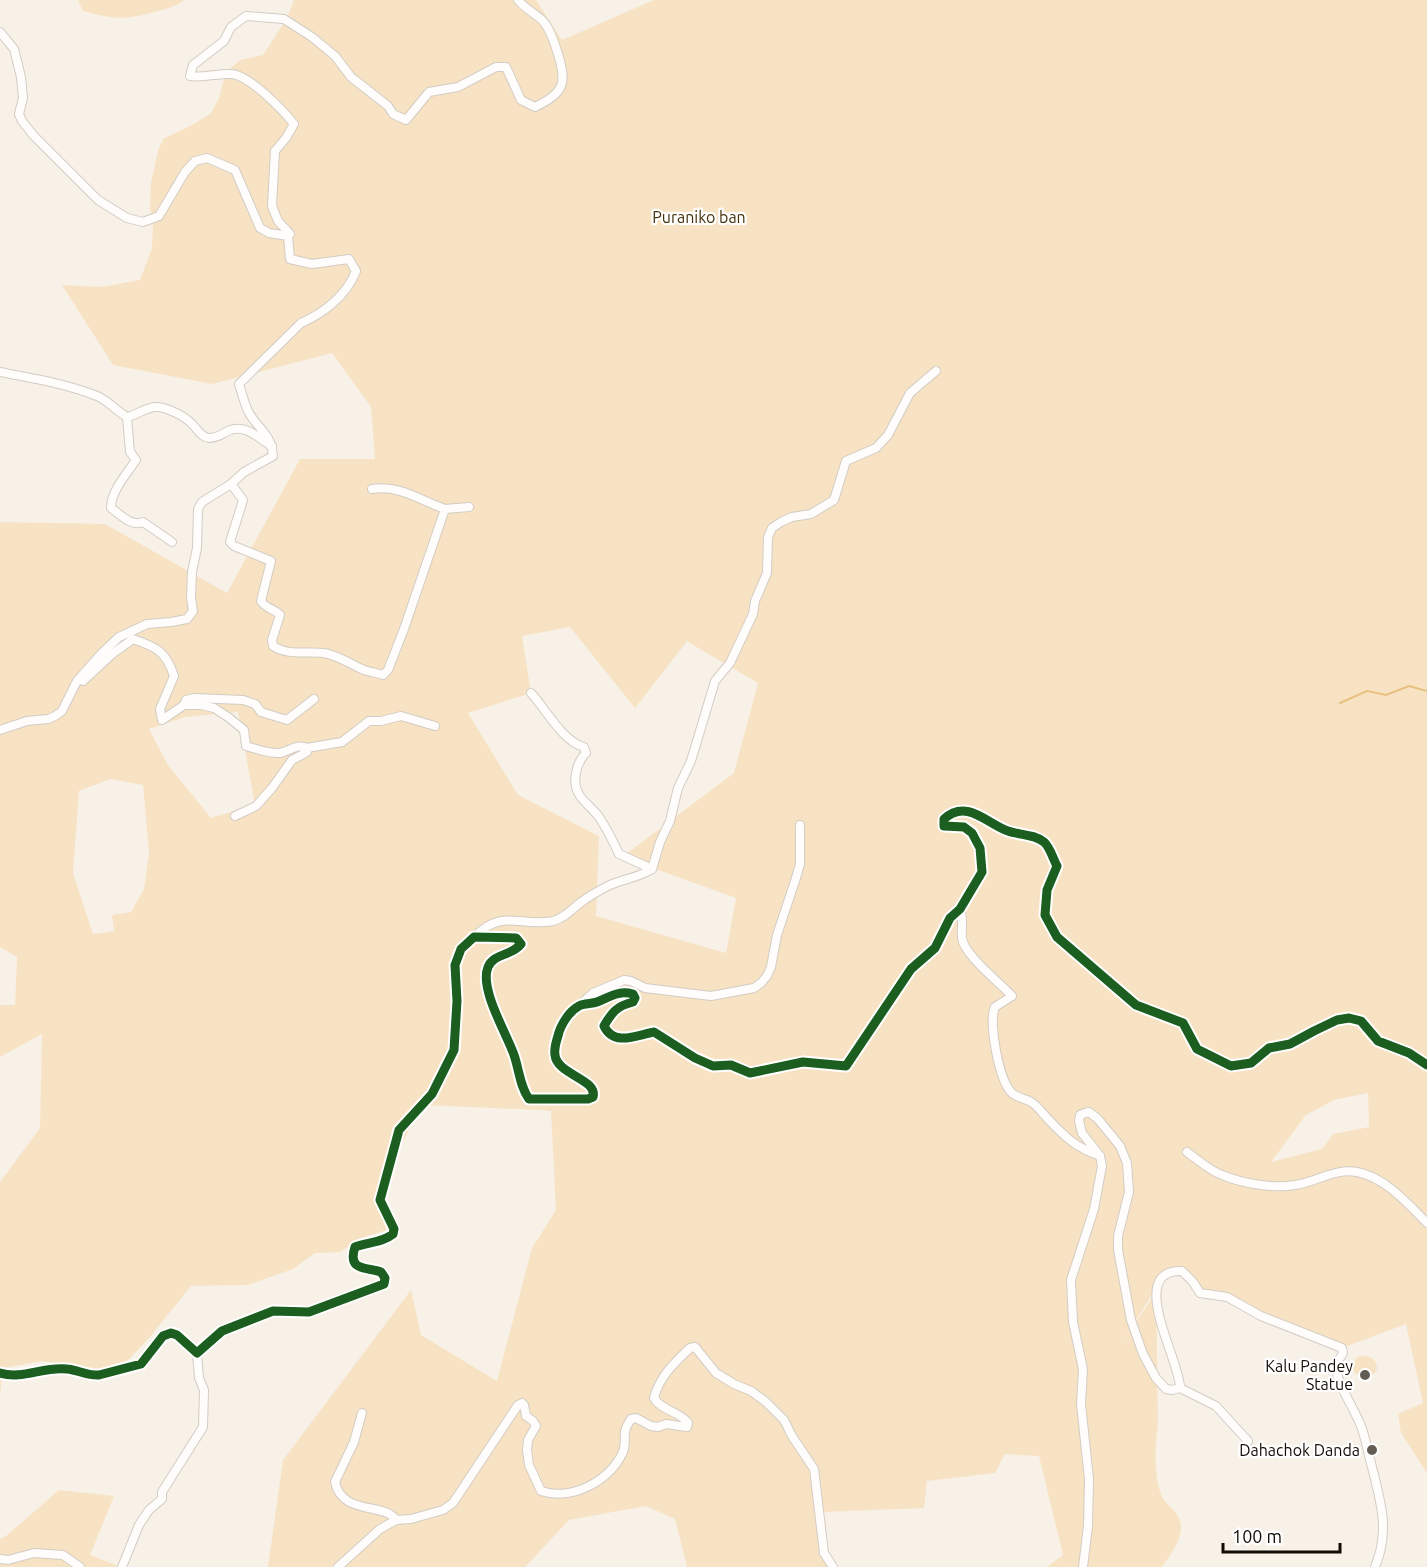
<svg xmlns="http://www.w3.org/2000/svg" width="1427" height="1567" font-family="Ubuntu,sans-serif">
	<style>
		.green { fill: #f7e3c4; fill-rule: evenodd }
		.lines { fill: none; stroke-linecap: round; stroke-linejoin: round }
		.stream { stroke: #e9c180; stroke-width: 2 }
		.minor-casing { stroke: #d3ccc3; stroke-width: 10 }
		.minor { stroke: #fefdfc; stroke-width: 8 }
		.cycleway-casing { stroke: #fff; stroke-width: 13 }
		.cycleway { stroke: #1b5e20; stroke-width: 9 }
		.poi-dot { fill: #625c54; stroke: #fff; stroke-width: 2 }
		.labels { text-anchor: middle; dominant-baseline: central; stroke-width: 4.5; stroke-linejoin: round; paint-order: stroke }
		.park-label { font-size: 16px; fill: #453009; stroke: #fff }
		.poi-label { font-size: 16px; fill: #120c04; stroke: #fff; text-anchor: end }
	</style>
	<rect width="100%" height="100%" fill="#f8f1e8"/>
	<g class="green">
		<path d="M 78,0 L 184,0 C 176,7 168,8 158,11 C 127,20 115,20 83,11 Z"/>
		<path d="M 294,0 L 536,0 L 562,40 L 654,0 L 1427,0 L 1427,1473 L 1401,1433 L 1398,1414 L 1423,1403 L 1406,1324 L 1342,1348 L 1227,1297 L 1200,1293 L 1182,1271 L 1165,1274 L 1121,1344 L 1156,1292 L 1158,1424 C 1155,1444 1153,1480 1163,1498 C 1167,1505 1175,1510 1178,1516 C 1188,1534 1171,1553 1162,1567 L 1047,1567 L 1063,1555 L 1039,1456 L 1005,1454 L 995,1473 L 927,1481 L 924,1508 L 824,1512 L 824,1552 L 835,1567 L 687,1567 L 675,1519 L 646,1506 L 569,1520 L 525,1567 L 268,1567 L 283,1460 L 411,1290 L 421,1335 L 497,1381 L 532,1248 L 556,1210 L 551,1111 L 541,1110 L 422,1105 L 375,1196 L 387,1230 L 361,1238 L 340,1252 L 315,1253 L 293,1269 L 248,1285 L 191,1286 L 149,1338 L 127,1361 L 97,1371 L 42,1361 L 3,1368 L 0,1394 L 0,1182 L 40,1128 L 42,1034 L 0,1057 L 0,1005 L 15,1005 L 17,957 L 0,947 L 0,522 L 105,524 L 227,593 L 300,459 L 375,459 L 371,407 L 332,353 L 212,384 L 113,365 L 62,285 L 102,287 L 140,280 L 152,248 L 153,219 L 150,208 L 151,183 L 158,151 L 163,139 L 194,124 L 211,113 L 219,98 L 226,72 L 240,60 L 263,55 L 287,18 ZM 570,627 L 635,708 L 688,640 L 688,642 L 758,683 L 734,773 L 622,857 L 736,898 L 726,953 L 596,916 L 599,836 L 518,795 L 468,713 L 531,693 L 522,636 ZM 238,712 L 255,805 L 211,818 L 168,765 L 149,729 L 185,717 ZM 110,779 L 143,785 L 149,853 L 144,889 L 131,912 L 112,915 L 114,931 L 93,934 L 73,873 L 79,791 ZM 1368,1093 L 1369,1127 L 1333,1134 L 1322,1149 L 1271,1162 L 1306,1115 L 1334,1100 Z"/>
		<path d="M 1359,1356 C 1371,1356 1377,1358 1377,1370 L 1371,1377 L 1360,1377 L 1351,1369 L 1350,1365 Z"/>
		<polygon points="59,1490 114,1496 90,1555 121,1567 0,1567 0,1539 6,1536"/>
	</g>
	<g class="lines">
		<polyline class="stream" points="1340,703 1367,691 1386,695 1409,686 1427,691"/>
		<defs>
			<g id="minor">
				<path d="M 0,32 L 14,49 L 21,77 L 23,98 L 19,114 L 22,121 L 34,136 L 98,200 L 127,218 L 143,222 L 159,216 L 185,172 L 195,161 L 207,158 L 235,170 L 260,228 L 269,233 L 288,236 L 290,259 L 312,264 L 349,259 L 356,271 C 347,295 324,313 301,323 L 239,384 C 242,393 244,403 248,411 C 257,429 271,432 273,456 L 244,472 L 231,484 L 202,502 L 198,509 L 197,548 L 192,572 L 191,598 L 193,611 L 187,619 L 171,622 L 147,624 L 119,637 L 102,653 L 77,681 L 62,711 L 55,716 L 48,719 L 27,721 L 0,730"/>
				<path d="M 288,236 L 290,234 L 278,221 L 272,206 L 275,151 L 286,138 L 294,124 C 283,110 250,76 232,74 C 218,73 205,78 190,76 L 193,65 L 224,41 L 231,27 L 246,16 L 284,19 L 312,37 L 335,56 L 351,77 L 388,106 L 393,114 L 406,120 L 429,92 L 458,87 L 496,67 L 506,67 L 521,100 L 535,107 C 566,92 567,82 557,51 C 554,41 550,29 543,21 C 535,13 525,9 518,0"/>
				<path d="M 0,372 C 32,378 67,384 97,396 C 109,401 116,411 127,417 C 138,415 146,406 158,407 C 168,408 184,416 191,423 C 197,428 200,437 209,438 C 218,438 223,433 230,430 C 247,424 259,439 272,446"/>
				<path d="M 127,417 L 130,452 L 136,460 C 126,475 111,491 111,508 C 121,515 131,527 143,522 L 172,542"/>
				<path d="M 231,484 L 243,500 L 230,542 L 234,546 L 271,561 L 261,601 C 266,609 275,609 280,615 L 272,640 L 273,646 C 288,656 307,651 324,653 C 339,656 351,664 364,670 C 370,672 377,673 383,675 L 388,670 L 404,629 L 445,509 L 469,507"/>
				<path d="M 372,489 C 401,485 419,500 445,509"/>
				<path d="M 80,679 L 83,681 L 112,654 L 133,639 C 156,647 166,651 174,676 L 160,709 L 162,720 L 184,705 L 186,700 L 194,698 L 243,700 L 255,704 L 261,712 L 287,720 L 314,699"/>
				<path d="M 531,693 C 546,709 562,741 584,747 L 586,753 C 576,763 571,783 580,796 C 585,803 593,809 599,817 C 607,829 613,841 619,854 L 652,869"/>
				<path d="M 184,705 L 201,705 L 214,708 L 228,717 L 244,730 L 246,746 C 257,749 269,754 280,753 C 290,751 297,743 307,748 L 307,752 L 292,760 L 272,788 L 256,806 L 235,816"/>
				<polyline points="307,748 342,742 369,721 381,721 401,716 435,726"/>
				<path d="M 960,909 C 964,919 961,927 962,938 C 964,955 999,982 1012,996 L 995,1007 C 988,1022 999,1079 1011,1092 C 1016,1098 1025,1098 1031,1102 C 1037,1105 1043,1114 1048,1119 C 1065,1137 1075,1147 1100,1156"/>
				<path d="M 474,937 C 504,907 520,928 553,921 C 565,918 571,910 580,903 C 588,897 598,891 608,886 C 622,879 638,878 652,869 L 660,842 L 670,821 L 678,788 L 691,761 L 715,681 L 730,663 L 753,614 L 755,601 L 767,573 L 768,537 L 772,528 L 781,522 L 792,517 L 811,514 L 834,500 L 846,461 L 876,448 L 888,435 L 910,393 L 936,371"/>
				<polyline points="579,1006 593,993 624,980 631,981 645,988 711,996 754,988 761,983 767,976 771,967 777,935 796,878 800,864 800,825"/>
				<path d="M 1187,1152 C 1198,1160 1210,1171 1222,1175 C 1241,1183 1274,1189 1295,1185 C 1316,1182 1335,1168 1357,1172 C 1385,1177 1408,1204 1427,1223"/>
				<path d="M 0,1373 C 22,1380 44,1366 67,1369 C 78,1370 88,1376 99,1375 L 141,1364 L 163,1336 L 171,1333 L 177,1335 L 197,1353 L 222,1331 L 273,1311 L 309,1312 L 384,1284 L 385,1278 L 381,1272 C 366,1267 347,1271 355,1247 C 368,1242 382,1243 393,1234 L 394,1229 L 380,1200 L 399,1130 L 432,1094 L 454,1050 L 457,1001 L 455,965 L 461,949 L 474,937 L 516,938 L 521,944 C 512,956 494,953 488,967 C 479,989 507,1034 514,1055 C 519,1069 520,1087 529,1099 L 588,1099 L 593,1097 C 598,1079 557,1075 555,1055 C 554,1049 556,1042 558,1036 C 560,1026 569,1011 579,1006 C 584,1003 592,1004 597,1002 C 610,997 618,990 633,994 L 635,998 L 633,1002 C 617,1006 612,1012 604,1026 C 614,1047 637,1035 654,1032 L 695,1058 L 713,1066 L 731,1065 L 750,1073 L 803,1062 L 846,1066 L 911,969 L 935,948 L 950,918 L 960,909 L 982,872 L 980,848 L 972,833 L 964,827 L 944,826 L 944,819 C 967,798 987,824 1008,831 C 1019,835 1034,834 1044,842 C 1050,847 1053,859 1057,866 L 1047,890 L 1045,915 L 1057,937 L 1136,1005 L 1183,1023 L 1197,1049 L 1231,1066 L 1251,1063 L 1269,1048 L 1290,1044 L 1314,1031 L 1337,1020 L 1349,1018 L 1361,1021 L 1378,1041 L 1409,1053 L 1427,1065"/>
				<path d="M 1180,1388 C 1181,1362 1125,1269 1182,1271 L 1193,1282 L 1200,1293 L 1227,1297 L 1261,1316 L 1342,1348 L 1343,1353 L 1335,1366 C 1339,1388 1353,1406 1361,1426 C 1366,1439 1368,1453 1372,1467 C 1381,1503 1390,1531 1375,1567"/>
				<path d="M 362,1413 L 354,1442 L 335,1482 C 342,1516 385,1502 396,1520"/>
				<polyline points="0,1559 8,1560 34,1553 63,1555 80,1567"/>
				<polyline points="122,1567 139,1525 149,1510 162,1499 162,1492 203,1427 204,1390 199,1378 197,1353"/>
				<path d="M 338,1567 L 380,1529 L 396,1520 L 411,1519 L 443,1510 L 453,1503 L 518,1405 L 522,1403 L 524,1405 L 526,1416 L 533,1421 L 536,1426 L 528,1440 L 527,1450 L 529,1465 L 541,1491 C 571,1501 608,1482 622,1454 C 629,1441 619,1436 631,1419 L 636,1418 L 651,1426 L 658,1427 L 666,1424 L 687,1427 L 688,1423 C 680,1411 661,1411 654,1398 C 659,1377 675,1362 690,1348 L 695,1347 L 716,1373 L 734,1384 L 751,1391 L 766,1402 L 784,1420 L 792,1436 L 814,1469 L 824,1553 L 833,1567"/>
				<polyline points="1083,1567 1088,1526 1089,1479 1081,1404 1083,1369 1073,1322 1071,1280 1094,1209 1102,1166 1100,1156 1082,1133 1079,1121 1080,1115 1085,1113 1089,1112 1098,1119 1120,1146 1127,1163 1129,1192 1118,1236 1118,1250 1131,1320 1143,1354 1156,1378 1166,1389 1172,1390 1180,1388 1216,1406 1248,1441"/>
			</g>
		</defs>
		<use href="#minor" class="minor-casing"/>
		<use href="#minor" class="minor"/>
		<defs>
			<path id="cycleway" d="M 0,1373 C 22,1380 44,1366 67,1369 C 78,1370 88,1376 99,1375 L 141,1364 L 163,1336 L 171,1333 L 177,1335 L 197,1353 L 222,1331 L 273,1311 L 309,1312 L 384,1284 L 385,1278 L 381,1272 C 366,1267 347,1271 355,1247 C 368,1242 382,1243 393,1234 L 394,1229 L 380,1200 L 399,1130 L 432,1094 L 454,1050 L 457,1001 L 455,965 L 461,949 L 474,937 L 516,938 L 521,944 C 512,956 494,953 488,967 C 479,989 507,1034 514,1055 C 519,1069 520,1087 529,1099 L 588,1099 L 593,1097 C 598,1079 557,1075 555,1055 C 554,1049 556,1042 558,1036 C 560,1026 569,1011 579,1006 C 584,1003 592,1004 597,1002 C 610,997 618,990 633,994 L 635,998 L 633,1002 C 617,1006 612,1012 604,1026 C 614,1047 637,1035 654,1032 L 695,1058 L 713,1066 L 731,1065 L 750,1073 L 803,1062 L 846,1066 L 911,969 L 935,948 L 950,918 L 960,909 L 982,872 L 980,848 L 972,833 L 964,827 L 944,826 L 944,819 C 967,798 987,824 1008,831 C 1019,835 1034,834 1044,842 C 1050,847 1053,859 1057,866 L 1047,890 L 1045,915 L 1057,937 L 1136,1005 L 1183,1023 L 1197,1049 L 1231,1066 L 1251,1063 L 1269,1048 L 1290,1044 L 1314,1031 L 1337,1020 L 1349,1018 L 1361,1021 L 1378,1041 L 1409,1053 L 1427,1065"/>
		</defs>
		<use href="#cycleway" class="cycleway-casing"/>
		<use href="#cycleway" class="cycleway"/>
	</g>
	<g class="poi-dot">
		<circle cx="1365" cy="1375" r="6"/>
		<circle cx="1372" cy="1450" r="6"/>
	</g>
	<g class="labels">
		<g class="park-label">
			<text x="699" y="217">Puraniko ban</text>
		</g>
		<g class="poi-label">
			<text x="1353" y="1366">Kalu Pandey<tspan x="1353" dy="18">Statue</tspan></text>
			<text x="1360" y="1450">Dahachok Danda</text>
		</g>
	</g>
	<path d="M1223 1543v9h117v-9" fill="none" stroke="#120c04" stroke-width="3"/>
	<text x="1232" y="1543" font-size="18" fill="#120c04" stroke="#ffffff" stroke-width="4.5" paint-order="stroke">100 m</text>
</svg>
